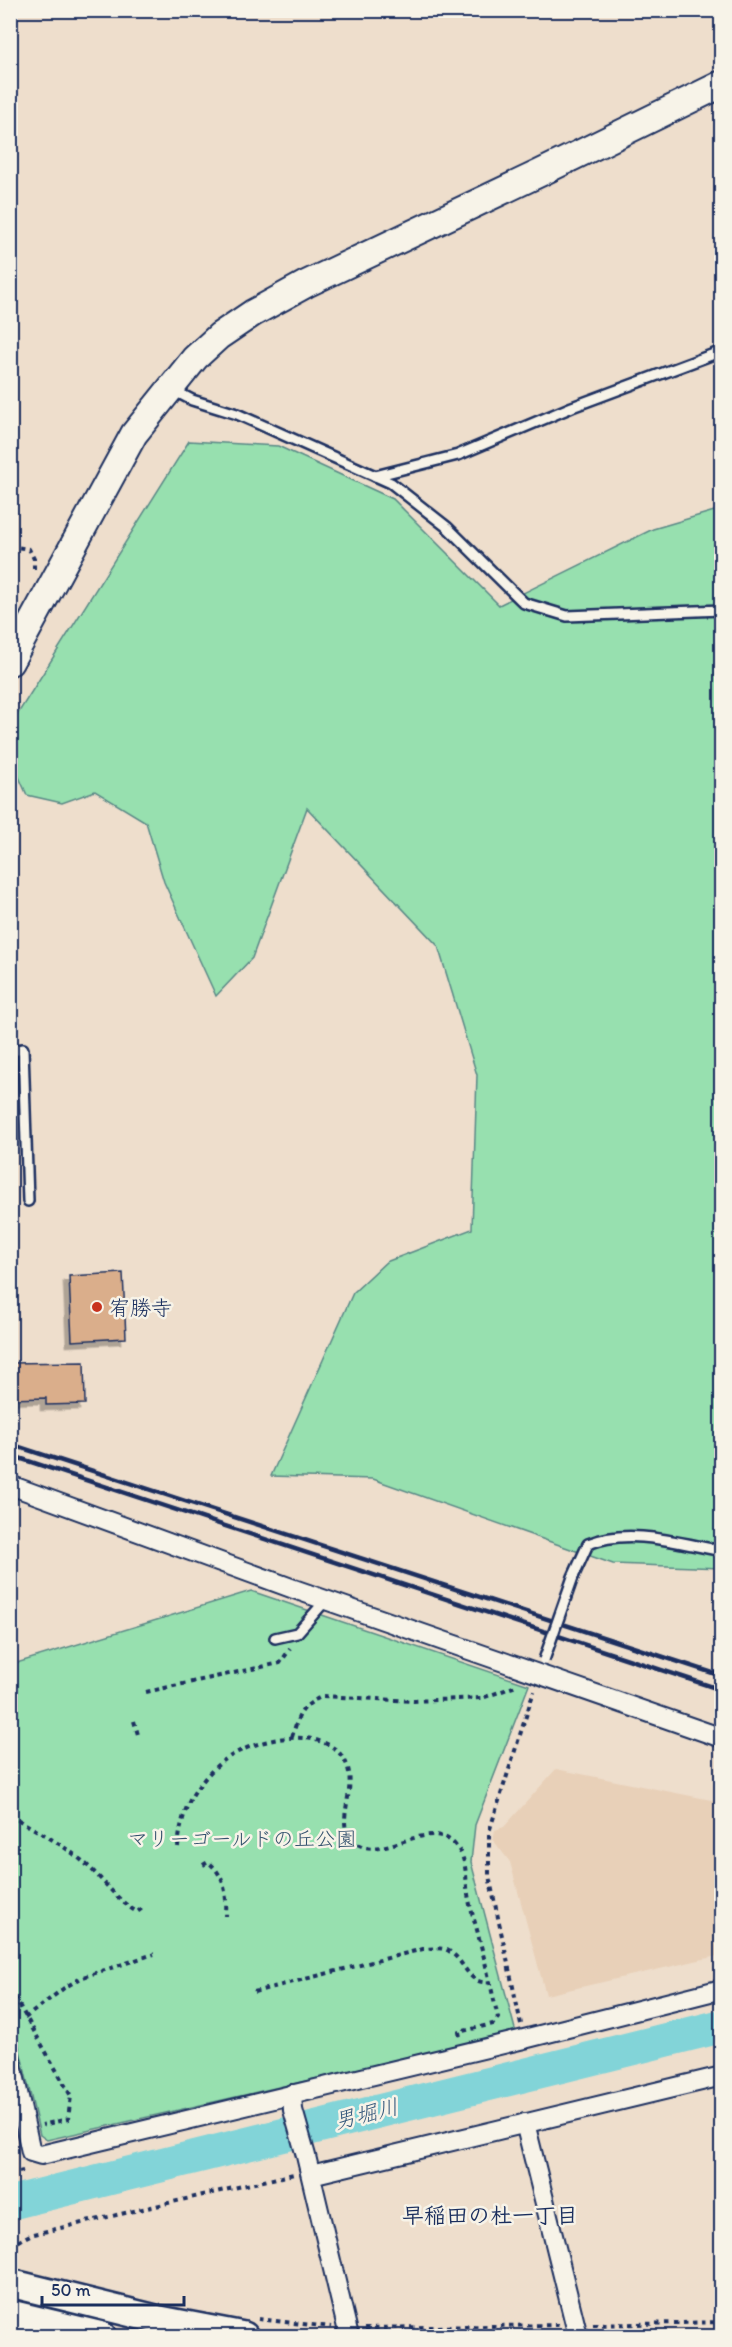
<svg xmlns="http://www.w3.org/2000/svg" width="732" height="2347" font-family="Itim,'Klee One',sans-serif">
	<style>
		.built { fill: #e8d0b8 }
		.green { fill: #97e0af; stroke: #598886; stroke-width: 1.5 }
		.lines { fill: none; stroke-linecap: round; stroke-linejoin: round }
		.river { stroke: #82d4d8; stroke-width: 34 }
		.building { fill: #daae8b; stroke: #1b2f5e; stroke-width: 1.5; filter: url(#shadow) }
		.lane-casing { stroke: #1b2f5e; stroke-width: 14 }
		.street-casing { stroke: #1b2f5e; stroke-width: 22 }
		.secondary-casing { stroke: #1b2f5e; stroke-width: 30 }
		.primary-casing { stroke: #1b2f5e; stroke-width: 32 }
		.path { stroke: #1b2f5e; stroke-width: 4; stroke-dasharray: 4.5 4.5; stroke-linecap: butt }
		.lane { stroke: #f7f3e8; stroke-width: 9 }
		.street { stroke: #f7f3e8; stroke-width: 18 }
		.secondary { stroke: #f7f3e8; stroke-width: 26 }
		.primary { stroke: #f7f3e8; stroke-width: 27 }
		.rail { stroke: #1b2f5e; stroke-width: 4.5 }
		.lane-bridge-casing { stroke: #1b2f5e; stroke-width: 14; stroke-linecap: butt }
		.lane-bridge { stroke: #f7f3e8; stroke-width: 9 }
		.poi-dot { fill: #c8321e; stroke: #f7f3e8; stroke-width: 2 }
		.labels { text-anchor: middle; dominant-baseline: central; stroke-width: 5; stroke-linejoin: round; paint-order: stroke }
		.poi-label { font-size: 21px; fill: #1b2f5e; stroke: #f7f3e8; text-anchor: start }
		.park-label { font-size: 21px; fill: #34526e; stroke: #f7f3e8 }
		.water-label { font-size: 22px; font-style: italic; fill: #35587c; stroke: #f7f3e8 }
		.neighbourhood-label { font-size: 22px; font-weight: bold; fill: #1b2f5e; stroke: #f7f3e8 }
	</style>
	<defs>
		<filter id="shadow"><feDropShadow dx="-5.5" dy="5.5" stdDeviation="0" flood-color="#0004"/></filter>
	</defs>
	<rect width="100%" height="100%" fill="#eedecc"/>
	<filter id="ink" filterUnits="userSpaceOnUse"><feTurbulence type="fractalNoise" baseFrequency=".0167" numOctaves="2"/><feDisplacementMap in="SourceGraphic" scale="12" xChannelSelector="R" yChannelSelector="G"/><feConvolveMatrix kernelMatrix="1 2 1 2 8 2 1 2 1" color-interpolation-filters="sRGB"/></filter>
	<g filter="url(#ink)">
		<polygon class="built" points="556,1769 721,1802 721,1955 546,1995 510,1862 493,1840 495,1830 504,1827"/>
		<g class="green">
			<polygon points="189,441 278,446 393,499 499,605 653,529 721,509 721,1568 613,1564 373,1479 271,1476 353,1293 386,1262 472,1229 477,1075 438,946 307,808 252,958 216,996 164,882 146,822 95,791 62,803 27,795 11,759 10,726"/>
			<polygon points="251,1591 529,1685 475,1825 471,1862 516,2033 47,2140 40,2135 17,2038 11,2030 10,1665"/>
		</g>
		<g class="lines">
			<polyline class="river" points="10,2203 722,2026"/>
		</g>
		<g class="building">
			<polygon points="123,1273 126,1338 72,1341 69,1276"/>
			<polygon points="84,1362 85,1404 46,1405 46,1398 10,1399 10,1363"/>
		</g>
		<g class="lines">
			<defs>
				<g id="lane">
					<polyline points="171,389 192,400 237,414 391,483 447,527 524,603 567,616 722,610"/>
					<polyline points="375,476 458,455 572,407 722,351"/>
					<polyline points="10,1051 23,1049 28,1201"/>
					<path d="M 573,1577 L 588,1544 C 629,1527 679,1543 722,1551"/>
					<polyline points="275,1638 297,1633 326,1600"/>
				</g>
				<g id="street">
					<polyline points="10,1485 294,1589 722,1738"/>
					<polyline points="10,2056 31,2152 41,2155 524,2039 722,1989"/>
					<polyline points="292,2094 293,2110 306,2156 349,2336"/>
					<polyline points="525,2123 578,2336"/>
					<polyline points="311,2175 722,2076"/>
				</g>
				<polyline id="secondary" points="10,662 134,434 195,358 219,336 253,313 306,284 540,173 722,84"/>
				<g id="primary">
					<polyline points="10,2283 160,2320 244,2336"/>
					<polyline points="10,2314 102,2336"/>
				</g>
			</defs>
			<use href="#lane" class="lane-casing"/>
			<use href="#street" class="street-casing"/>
			<use href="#secondary" class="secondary-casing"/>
			<use href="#primary" class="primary-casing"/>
			<g class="path">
				<polyline points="10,546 29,549 34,559 34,570"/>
				<polyline points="146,1692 280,1663 290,1649"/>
				<polyline points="134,1721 139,1738"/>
				<path d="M 292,1737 C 299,1714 300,1707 323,1696 L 413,1701 L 482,1698 L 516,1686"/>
				<path d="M 10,1815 C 37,1831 67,1846 89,1867 C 105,1882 118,1901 137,1912 L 144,1907"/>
				<path d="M 178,1847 C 180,1826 185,1804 198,1787 C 205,1778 214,1767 223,1761 C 251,1740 315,1724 341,1755 C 364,1782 331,1822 353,1841 C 381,1865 430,1814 456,1846 C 468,1860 465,1878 468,1894 C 470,1909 476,1924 479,1938 C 486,1965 492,1991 498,2018 L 493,2024 L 459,2032 L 460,2037"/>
				<path d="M 203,1865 L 208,1862 C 225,1875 227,1895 226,1916"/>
				<polyline points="10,1989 71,2096 68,2119 42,2125"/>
				<path d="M 254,1992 L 423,1949 C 430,1949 441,1947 447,1950 C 466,1959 466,1986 491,1982"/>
				<polyline points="25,2018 64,1988 83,1977 154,1954"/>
				<polyline points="521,2024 489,1876 489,1832 534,1691"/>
				<polyline points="10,2174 27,2170"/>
				<polyline points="10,2246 30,2235 294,2174"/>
				<polyline points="258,2319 331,2327"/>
				<polyline points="593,2325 722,2322"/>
				<polyline points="365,2328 559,2325"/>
			</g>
			<use href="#lane" class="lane"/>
			<use href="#street" class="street"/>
			<use href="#secondary" class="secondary"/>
			<use href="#primary" class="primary"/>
			<g class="rail">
				<polyline points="10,1444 722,1676"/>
				<polyline points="10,1455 722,1690"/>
			</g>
			<defs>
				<polyline id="lane-bridge" points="544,1660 573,1577"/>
			</defs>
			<use href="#lane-bridge" class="lane-bridge-casing"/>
			<use href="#lane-bridge" class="lane-bridge"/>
		</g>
	</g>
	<circle class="poi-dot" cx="97" cy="1307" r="6"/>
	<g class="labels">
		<g class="poi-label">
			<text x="109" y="1307">宥勝寺</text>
		</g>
		<g class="park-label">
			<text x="242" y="1838">マリーゴールドの丘公園</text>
		</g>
		<g class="water-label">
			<text transform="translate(366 2114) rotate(-14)">男堀川</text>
		</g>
		<g class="neighbourhood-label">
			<text x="490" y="2215">早稲田の杜一丁目</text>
		</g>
	</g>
	<rect width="732" height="2347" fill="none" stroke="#f7f3e8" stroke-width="36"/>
	<rect x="18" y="18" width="696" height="2311" fill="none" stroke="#1b2f5e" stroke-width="2" filter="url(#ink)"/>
	<path d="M42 2296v9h142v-9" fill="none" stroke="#1b2f5e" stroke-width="3"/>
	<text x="51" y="2296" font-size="18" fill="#1b2f5e" stroke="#f7f3e8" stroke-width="4.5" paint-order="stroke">50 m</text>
</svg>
